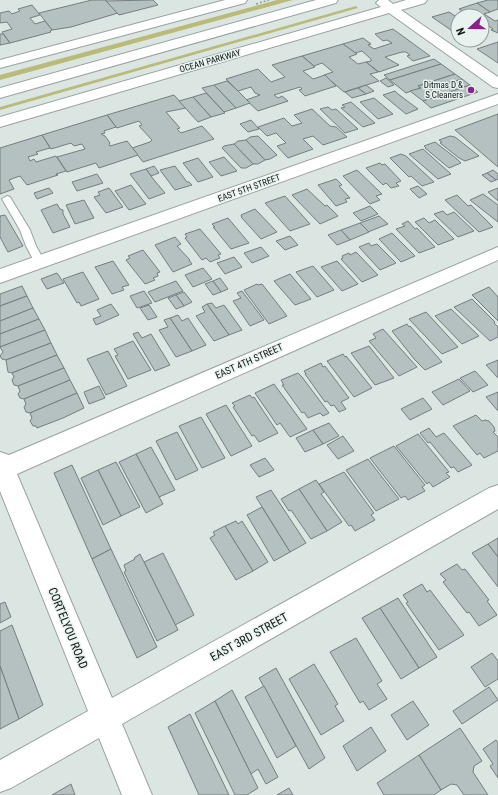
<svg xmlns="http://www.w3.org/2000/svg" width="498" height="795" font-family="'Roboto Condensed',sans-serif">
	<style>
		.green { fill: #babb78 }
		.building { fill: #b5c0c1; stroke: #747e7f }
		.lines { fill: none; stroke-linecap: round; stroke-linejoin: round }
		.lane-casing { stroke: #99a29f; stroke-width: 2 }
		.street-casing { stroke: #99a29f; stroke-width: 2 }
		.primary-casing { stroke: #99a29f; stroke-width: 2 }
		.path { stroke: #939b98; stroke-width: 1.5; stroke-dasharray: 2 2; stroke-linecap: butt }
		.lane { fill: #fff; fill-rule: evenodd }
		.street { fill: #fff; fill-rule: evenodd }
		.primary { fill: #fff; fill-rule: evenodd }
		.poi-dot { fill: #88238b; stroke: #e8f3ef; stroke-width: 1.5 }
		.labels { text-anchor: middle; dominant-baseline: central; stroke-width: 3; stroke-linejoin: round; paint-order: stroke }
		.far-street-label { font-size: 9px; fill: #151817; stroke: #e8f3ef }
		.far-poi-label { font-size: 9px; fill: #151817; stroke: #e8f3ef; text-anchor: end }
		.street-label { font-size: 10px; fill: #151817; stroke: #e8f3ef }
		.near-street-label { font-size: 12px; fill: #151817; stroke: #e8f3ef }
	</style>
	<rect width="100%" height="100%" fill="#dbe6e2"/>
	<g class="green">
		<polygon points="277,0 293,0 0,80 0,75"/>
		<polygon points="356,6 358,8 0,110 0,107"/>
	</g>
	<g class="building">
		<polygon points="92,0 106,0 118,13 71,27 52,30 39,13"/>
		<polygon points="153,0 158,5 119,15 106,1"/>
		<polygon points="488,0 498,0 498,9 490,12 477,3"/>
		<polygon points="477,3 490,12 484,14 495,21 498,20 498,33 491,30 493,29 487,25 482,27 482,16 468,14 459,9"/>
		<polygon points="32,5 40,15 30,18 35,24 45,21 52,30 50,31 51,32 10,43 2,32 12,29 7,22 0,23 0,13 9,11 12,14 20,11 18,9"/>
		<polygon points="449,12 458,18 454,19 458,21 458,35 432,17"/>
		<polygon points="393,29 430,56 413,61 407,56 410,55 406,52 402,52 385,57 399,65 379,72 366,62 371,61 371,59 362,51 355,53 343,44 363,38 371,44 368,45 374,49 392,43 387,40 383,41 375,34"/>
		<polygon points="0,34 3,34 10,43 0,45"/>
		<polygon points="498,42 498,63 477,49"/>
		<polygon points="343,44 357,54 349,57 358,64 366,62 378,72 370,74 379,81 344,92 324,75 333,72 322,63 314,66 302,56"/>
		<polygon points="302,56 315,67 303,71 313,79 325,75 336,86 305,96 299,90 302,89 300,87 274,95 278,98 282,96 288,101 258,111 246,100 260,95 255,93 251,87 238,91 226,79 258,69 271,82 285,77 272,65"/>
		<polygon points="434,59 441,64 390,80 384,75"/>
		<polygon points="441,64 455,74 418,86 421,88 406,93 390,80"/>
		<polygon points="455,74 462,79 427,91 434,98 423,101 410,91 421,88 418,86"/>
		<polygon points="386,78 393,84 394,85 388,87 380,81"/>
		<polygon points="462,79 470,85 434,98 427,91"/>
		<polygon points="227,81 238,91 250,103 236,108 214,85"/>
		<polygon points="214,85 236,108 224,112 202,88"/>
		<polygon points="366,85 374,91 366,94 358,88"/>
		<polygon points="470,85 478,92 431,108 423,101"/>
		<polygon points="358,88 366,94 352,98 345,92"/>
		<polygon points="395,91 398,94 418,109 406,114 383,95"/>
		<polygon points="206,93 224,112 225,113 211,117 193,97"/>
		<polygon points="174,95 186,108 166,112 180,128 177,129 181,133 202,126 214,139 143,162 132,148 150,142 152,140 139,126 142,125 139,121 117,128 107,115"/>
		<polygon points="193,97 211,117 198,122 179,101"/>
		<polygon points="374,98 393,114 378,119 360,102"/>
		<polygon points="351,102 375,123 363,127 341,108 345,107 342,105"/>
		<polygon points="328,107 332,110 336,109 358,129 345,133 320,109"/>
		<polygon points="312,109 330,126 336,127 347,137 323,145 313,136 303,139 313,149 288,158 277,146 286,143 276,133 267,136 258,127 284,118 292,126 302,123 294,115"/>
		<polygon points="498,114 498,167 455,130"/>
		<polygon points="107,115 116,127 104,131 105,133 101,134 105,136 110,143 109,144 110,146 127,141 138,155 99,168 96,163 67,172 57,157 85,149 82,144 74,146 71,143 51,149 42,135"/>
		<polygon points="251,120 259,129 248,132 240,124"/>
		<polygon points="42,135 50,148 36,152 38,154 28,157 30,161 34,159 36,162 56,156 66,171 56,174 58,175 27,185 20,176 14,178 9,180 14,189 0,194 0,148"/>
		<polygon points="258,136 277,155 270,159 265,160 246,140 250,137"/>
		<polygon points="450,136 455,137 479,156 465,161 459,158 440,143 442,142 439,140"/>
		<polygon points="246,140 265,160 258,164 253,164 234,144 238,141"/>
		<polygon points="435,142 457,159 461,163 449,168 425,148 426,148 424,146"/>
		<polygon points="234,144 253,164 246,168 241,168 222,148 224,146"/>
		<polygon points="423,149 451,174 438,179 409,154"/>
		<polygon points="401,154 406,156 434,182 422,186 411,176 409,177 390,158"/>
		<polygon points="224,157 237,171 221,176 209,162"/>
		<polygon points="198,158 213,177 198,182 183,163"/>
		<polygon points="380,163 382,165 385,164 401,181 396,183 399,186 391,188 386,183 383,185 366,168"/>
		<polygon points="154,166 159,173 151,176 146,169"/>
		<polygon points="175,166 187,182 189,182 192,185 175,190 160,170"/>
		<polygon points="146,169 154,180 165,193 149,199 130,174"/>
		<polygon points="357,170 382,194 376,196 380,200 370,204 343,176"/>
		<polygon points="493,170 498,174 498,179 496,180 487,173"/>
		<polygon points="487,173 496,180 491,182 482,175"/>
		<polygon points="97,174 103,183 77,191 72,182"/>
		<polygon points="336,179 342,185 339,186 350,198 345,199 347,202 336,206 318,185"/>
		<polygon points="131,185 146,204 129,210 115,191"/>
		<polygon points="418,186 427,194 419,198 410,189"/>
		<polygon points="49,188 53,193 37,199 34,193"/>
		<polygon points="109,188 123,207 106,213 94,197 100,195 98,192"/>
		<polygon points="498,188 498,201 488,192"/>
		<polygon points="307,189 325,206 327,205 338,216 320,224 292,195"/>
		<polygon points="483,194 498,205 498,222 470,200"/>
		<polygon points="457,195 468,206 471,205 493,227 479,232 445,200"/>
		<polygon points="285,196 310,224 290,231 265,203"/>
		<polygon points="84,200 94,218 75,224 66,205"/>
		<polygon points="57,204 60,209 63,210 63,214 70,227 53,233 41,210"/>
		<polygon points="370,206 378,214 361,221 353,213"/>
		<polygon points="255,209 277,232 261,239 241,217 242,217 241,215"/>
		<polygon points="443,211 447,215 454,212 474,231 458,237 434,214"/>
		<polygon points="5,215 23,246 8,252 0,237 0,216"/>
		<polygon points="379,216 388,224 368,232 360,223"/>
		<polygon points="228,218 249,243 231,249 213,227 215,227 212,224"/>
		<polygon points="424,218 429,223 435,220 454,239 438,245 415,222"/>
		<polygon points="408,221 415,229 417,228 435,247 419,253 396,229 405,226 402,224"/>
		<polygon points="360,223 369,232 350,240 341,230"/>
		<polygon points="200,229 221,254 218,255 220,258 210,262 206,258 202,260 185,238 187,237 185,234"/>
		<polygon points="341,230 350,240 337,245 328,235"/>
		<polygon points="392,233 415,256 401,262 379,239"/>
		<polygon points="290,236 298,245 285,250 276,241"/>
		<polygon points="175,237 181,244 177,246 190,260 189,260 192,264 173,272 155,245"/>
		<polygon points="369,243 371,246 377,244 396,263 380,270 359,247"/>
		<polygon points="261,247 269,256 252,263 244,253"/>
		<polygon points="143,250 160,272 157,273 158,276 153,278 155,280 145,284 126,260 130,258 128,256"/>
		<polygon points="356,252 378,275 362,282 341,259 343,258 342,256 349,253 350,255"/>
		<polygon points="234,257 242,267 225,274 217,263"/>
		<polygon points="113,261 129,285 122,287 124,290 112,294 95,267"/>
		<polygon points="337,261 358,284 342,291 321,267"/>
		<polygon points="313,266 334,290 317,297 296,272"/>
		<polygon points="203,268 212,279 193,287 185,275"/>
		<polygon points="83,272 99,299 81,306 79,302 77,303 63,279"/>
		<polygon points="57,273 64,283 47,289 41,279"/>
		<polygon points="290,274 311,299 295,305 274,281"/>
		<polygon points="220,278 228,289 221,292 213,281"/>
		<polygon points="176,281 183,291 155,302 148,292"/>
		<polygon points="213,281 221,292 213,295 205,284"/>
		<polygon points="257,284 258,285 262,284 287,316 269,324 244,290"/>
		<polygon points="22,286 27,296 0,306 0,294"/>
		<polygon points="489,287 498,297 498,321 472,295"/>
		<polygon points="144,291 152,303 137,308 130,296"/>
		<polygon points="242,291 264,320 250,326 233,301 241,298 237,293"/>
		<polygon points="184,292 192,302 184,306 176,295"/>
		<polygon points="176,295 184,306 176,309 168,298"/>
		<polygon points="27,296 33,308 0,321 0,306"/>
		<polygon points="472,299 495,322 494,323 498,327 498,337 490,341 454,307"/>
		<polygon points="212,303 216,308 224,305 242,330 229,335 207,304"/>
		<polygon points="111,304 119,315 96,325 93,319 101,316 97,310"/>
		<polygon points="207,304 229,335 214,341 196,316 205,312 202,307"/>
		<polygon points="149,305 157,317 148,320 140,308"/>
		<polygon points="33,308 39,319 0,334 0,321"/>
		<polygon points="451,309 479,336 462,344 435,316"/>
		<polygon points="426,312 458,347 442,354 409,319"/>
		<polygon points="178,315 182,321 188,318 206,345 192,351 170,318"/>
		<polygon points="170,318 192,351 176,357 159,330 168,327 164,320"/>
		<polygon points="39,319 45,330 0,347 0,334"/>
		<polygon points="407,324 409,327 410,326 442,362 425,370 415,360 392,331"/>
		<polygon points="383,329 417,367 399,376 369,341 376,338 373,334"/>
		<polygon points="45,330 51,343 6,360 2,359 0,356 3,352 0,347"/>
		<polygon points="138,332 142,338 151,334 170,365 155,371 133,334"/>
		<polygon points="133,341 151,370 128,379 115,356 118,355 114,349"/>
		<polygon points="51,343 57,355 12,373 8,372 6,360"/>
		<polygon points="369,346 394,378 375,385 351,353"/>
		<polygon points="108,351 127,386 106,395 87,359"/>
		<polygon points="343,354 345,357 346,356 372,388 354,397 327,361"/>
		<polygon points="57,355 64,368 18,386 14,385 12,380 14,377 12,373"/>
		<polygon points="498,360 498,378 486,365"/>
		<polygon points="321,363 323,367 325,366 349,398 341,402 346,409 339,412 334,405 331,406 327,401 325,402 305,374 306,374 304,371"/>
		<polygon points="64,368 70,380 24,399 20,398 18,394 20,391 18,386"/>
		<polygon points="475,371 488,385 473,392 460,378"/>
		<polygon points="298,373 302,377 329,413 323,416 320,413 308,418 304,412 302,413 282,385 284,385 281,380"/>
		<polygon points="459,379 470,391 443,405 432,392"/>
		<polygon points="70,380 77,393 30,413 26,412 24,407 26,404 24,399"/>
		<polygon points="274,384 307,429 290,437 280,423 277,425 255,393"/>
		<polygon points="99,386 105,398 89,404 84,392"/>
		<polygon points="498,392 498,411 486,397"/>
		<polygon points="77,393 84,408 63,418 37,428 36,426 33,426 30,421 32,418 30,413"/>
		<polygon points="250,395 252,398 254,397 278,433 259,442 254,435 252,436 233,407 235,406 232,403"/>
		<polygon points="423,398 432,409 410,420 401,409"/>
		<polygon points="226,405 252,446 231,456 206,414"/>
		<polygon points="476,415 482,421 485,420 489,421 494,427 495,431 493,432 498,437 498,451 484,458 480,453 477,455 453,426"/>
		<polygon points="201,417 225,458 202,468 179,426"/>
		<polygon points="329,423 339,436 323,444 313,430"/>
		<polygon points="429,428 436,437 444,433 472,465 458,472 454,467 451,468 430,442 428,443 420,433"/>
		<polygon points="313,430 323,444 305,452 296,438"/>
		<polygon points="177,432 198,470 176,480 156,441"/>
		<polygon points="418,434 449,472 446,473 450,477 433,487 429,482 427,484 396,446"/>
		<polygon points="343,436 354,451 338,459 327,445"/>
		<polygon points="394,446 425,485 422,487 425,491 408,500 405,496 401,498 370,458"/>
		<polygon points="151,447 175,490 159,497 136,454"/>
		<polygon points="136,454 163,504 146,513 119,462"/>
		<polygon points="265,458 274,470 259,477 250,465"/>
		<polygon points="368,459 399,499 376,511 346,470"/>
		<polygon points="116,462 140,507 121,516 98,470"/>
		<polygon points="72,465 111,549 92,559 54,473"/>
		<polygon points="98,470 121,516 103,525 81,478"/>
		<polygon points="344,472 374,513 371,515 375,520 355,531 351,525 349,526 319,484"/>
		<polygon points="316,480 324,492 321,494 342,522 327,531 299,489"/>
		<polygon points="299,489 327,531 311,539 291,510 289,511 281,499"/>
		<polygon points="271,490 306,543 290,552 256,497"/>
		<polygon points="262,507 290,552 274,561 247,515"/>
		<polygon points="236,521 238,524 242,521 268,562 253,571 225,526"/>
		<polygon points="225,526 253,571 236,580 210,538 215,535 213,532"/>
		<polygon points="498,538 498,557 488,544"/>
		<polygon points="488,544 498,557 498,587 472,553"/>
		<polygon points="111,549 157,647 137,658 92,559"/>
		<polygon points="163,553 194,615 175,625 144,562"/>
		<polygon points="140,554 178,630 157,641 124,572 126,571 124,565 135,559 134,558"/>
		<polygon points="457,564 462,570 465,569 489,600 487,601 497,615 479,626 469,612 467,613 443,582 446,580 440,574"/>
		<polygon points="422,584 427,592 430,590 464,635 439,650 406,603 408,602 403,595"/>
		<polygon points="398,598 437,657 419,668 380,608"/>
		<polygon points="5,602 11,617 0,623 0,604"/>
		<polygon points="380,608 419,668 401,679 362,618"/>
		<polygon points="12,625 43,705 19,719 0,666 0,631"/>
		<polygon points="356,638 382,681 377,684 387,699 369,710 363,701 360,703 330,652"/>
		<polygon points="492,653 498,661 498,679 485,687 471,667"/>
		<polygon points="314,664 338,704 335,706 344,721 321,735 289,679"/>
		<polygon points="0,666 19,719 0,729"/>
		<polygon points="276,668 325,758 309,769 259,678"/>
		<polygon points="264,686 296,746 277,758 245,697"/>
		<polygon points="489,687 498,700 462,724 453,711"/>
		<polygon points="232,690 278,777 266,784 258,769 251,774 215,701"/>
		<polygon points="215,701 258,788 247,795 235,795 195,713"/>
		<polygon points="413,701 429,725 407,740 391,715"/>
		<polygon points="190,714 229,795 199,795 168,727"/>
		<polygon points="371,727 386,751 357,771 343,746"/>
		<polygon points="460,728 482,761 474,766 473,772 488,795 464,795 457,785 451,784 441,790 419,755"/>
		<polygon points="496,740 498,743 498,778 490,766 493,764 483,749"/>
		<polygon points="419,755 441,790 434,795 384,795 377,783"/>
		<polygon points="71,784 75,795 52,795"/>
		<polygon points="289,788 293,795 277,795"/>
	</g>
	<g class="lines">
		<defs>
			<polygon id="lane" points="7,196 10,197 30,230 36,246 45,262 44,265 36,265 26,246 20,230 2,199"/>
			<g id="street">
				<polygon points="225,0 247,0 245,3 0,68 0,60"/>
				<polygon points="379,0 388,0 393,4 406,0 427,0 425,3 401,10 498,77 498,88 493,87 389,13 0,127 0,117 381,7 376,3"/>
				<polygon points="498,94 498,104 0,283 0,269"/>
				<polygon points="498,247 498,260 17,474 112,698 489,488 498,485 498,509 122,724 152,795 122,795 99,738 11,788 0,792 0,760 88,711 0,491 0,452 9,455"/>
			</g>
			<polygon id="primary" points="316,0 338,0 336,3 0,98 0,88"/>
		</defs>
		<use href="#lane" class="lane-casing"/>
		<use href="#street" class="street-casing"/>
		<use href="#primary" class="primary-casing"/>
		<polyline class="path" points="256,4 269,0"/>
		<use href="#lane" class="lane"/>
		<use href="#street" class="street"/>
		<use href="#primary" class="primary"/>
	</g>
	<circle class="poi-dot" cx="471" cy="90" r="4"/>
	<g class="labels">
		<g class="far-street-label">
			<text transform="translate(210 61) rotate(-16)">OCEAN PARKWAY</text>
			<text transform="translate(249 188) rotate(-20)">EAST 5TH STREET</text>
		</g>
		<g class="far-poi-label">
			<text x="463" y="85">Ditmas D &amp;<tspan x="463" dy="10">S Cleaners</tspan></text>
		</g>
		<g class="street-label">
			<text transform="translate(249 361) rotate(-24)">EAST 4TH STREET</text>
		</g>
		<g class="near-street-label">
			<text transform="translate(68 628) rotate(68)">CORTELYOU ROAD</text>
			<text transform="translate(249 637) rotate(-29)">EAST 3RD STREET</text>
		</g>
	</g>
	<g transform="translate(470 28) rotate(249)"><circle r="19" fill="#e8f3ef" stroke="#949b99"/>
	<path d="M0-3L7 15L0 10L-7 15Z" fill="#88238b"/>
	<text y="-6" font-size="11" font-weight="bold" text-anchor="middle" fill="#151817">N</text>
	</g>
</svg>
